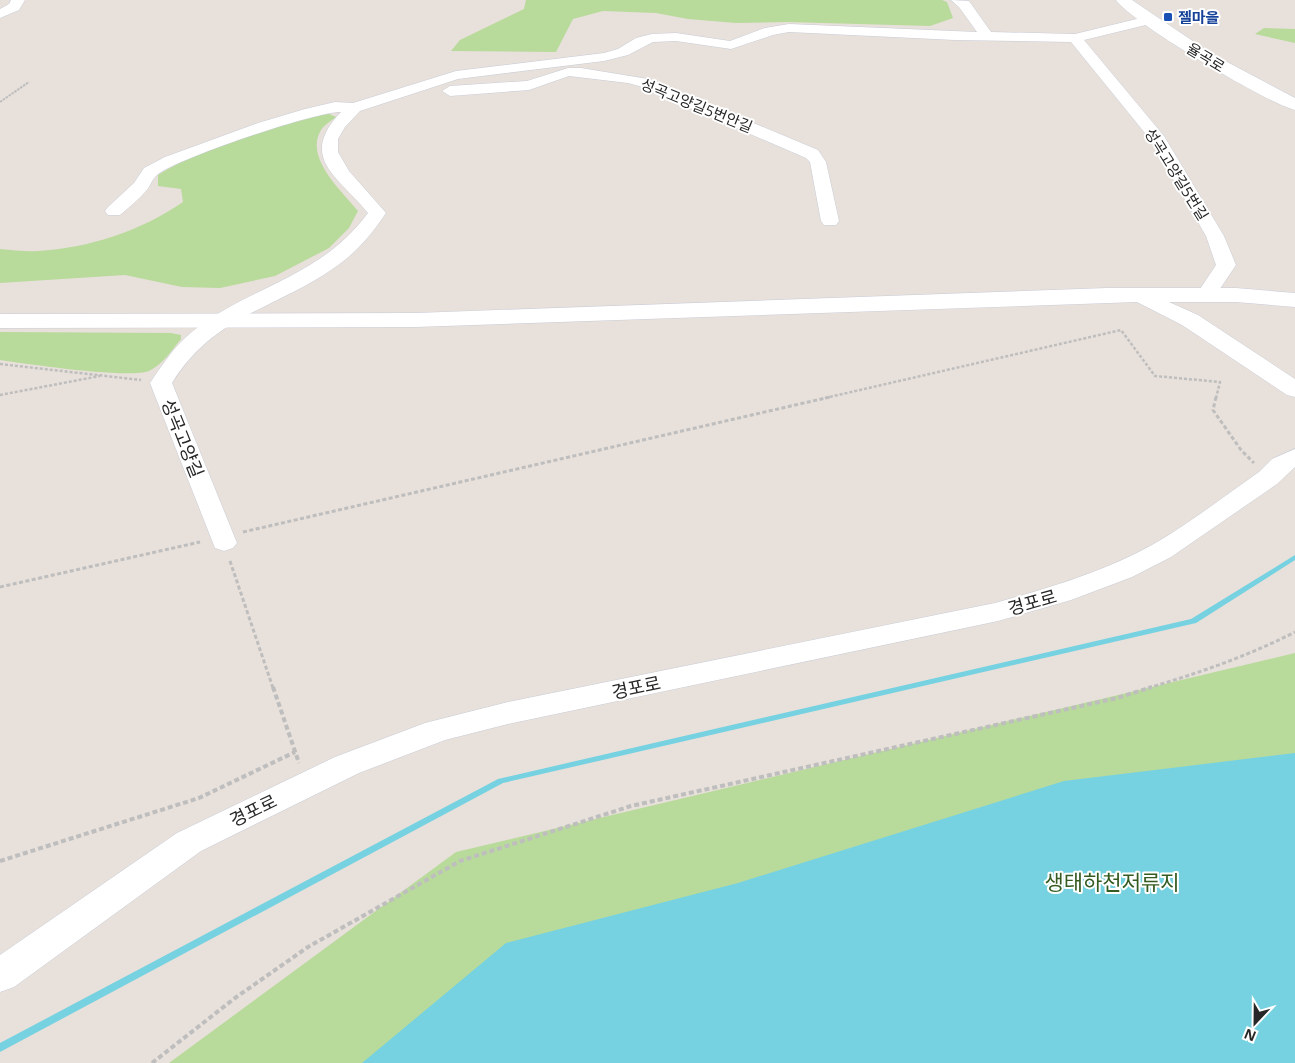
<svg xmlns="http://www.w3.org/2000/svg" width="1295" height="1063" font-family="'Open Sans','Noto Sans KR',sans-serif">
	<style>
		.green { fill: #b8da9b }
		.water { fill: #76d2e1 }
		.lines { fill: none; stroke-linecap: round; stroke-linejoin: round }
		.stream { fill: #76d2e1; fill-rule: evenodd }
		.minor-casing { stroke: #c8cdd8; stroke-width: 1 }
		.tertiary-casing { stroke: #c8cdd8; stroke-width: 1 }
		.path-far3 { stroke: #bebebe; stroke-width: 2; stroke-dasharray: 2.5 1; stroke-linecap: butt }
		.path-far2 { stroke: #bebebe; stroke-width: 2.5; stroke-dasharray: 3 2; stroke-linecap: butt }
		.path-far1 { stroke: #bebebe; stroke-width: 3; stroke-dasharray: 4 2.5; stroke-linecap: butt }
		.path { stroke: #bebebe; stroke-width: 4; stroke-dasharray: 5 3; stroke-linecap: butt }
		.minor { fill: #fff; fill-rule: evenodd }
		.tertiary { fill: #fff; fill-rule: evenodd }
		.transit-dot { fill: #1a4fb4; stroke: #fff; stroke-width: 2 }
		.labels { text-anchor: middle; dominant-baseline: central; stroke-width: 4; stroke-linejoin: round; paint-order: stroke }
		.far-transit-label { font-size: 15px; font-weight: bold; fill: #164399; stroke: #fff; text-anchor: start }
		.far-street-label { font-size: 15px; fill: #272727; stroke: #fff }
		.street-label { font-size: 18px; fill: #272727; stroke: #fff }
		.near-park-label { font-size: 21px; fill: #345b20; stroke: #fff }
	</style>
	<rect width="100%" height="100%" fill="#e8e0da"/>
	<g class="green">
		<polygon points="526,0 942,0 947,2 953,18 930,26 788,22 736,23 688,19 656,13 603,11 573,19 556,52 451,51 460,40 524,9"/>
		<polygon points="1264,28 1295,29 1295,43 1255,34"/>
		<path d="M 329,114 L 336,117 C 331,121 324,125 321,130 C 304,158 342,191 358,211 L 349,228 L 329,248 L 275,276 L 220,288 L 182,287 L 125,275 L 0,283 L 0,249 C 13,250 26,252 38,251 C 89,248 141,231 183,202 L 181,189 L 158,186 L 158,175 C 185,158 214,149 244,138 C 271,128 300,116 329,114 Z"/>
		<path d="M 0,332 L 171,333 L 181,335 L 181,339 C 172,350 162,365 149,371 C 127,379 28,364 0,360 Z"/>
		<polygon points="1295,653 1295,1063 169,1063 456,852"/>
	</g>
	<polygon class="water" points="1295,753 1295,1063 362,1063 506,943 738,883 1064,781"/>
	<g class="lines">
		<polygon class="stream" points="1295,555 1295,560 1196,623 503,783 0,1052 0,1043 498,779 1191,619"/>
		<defs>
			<g id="minor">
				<polygon points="11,0 25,0 19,10 0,18 0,9 9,4"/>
				<path d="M 951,0 L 969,1 L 991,32 L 1075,34 L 1149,16 L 1154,17 L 1156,20 L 1154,23 L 1084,40 L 1164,136 L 1224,236 L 1236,265 L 1213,299 L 1199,299 L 1196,295 L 1216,265 L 1206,236 L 1149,138 L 1071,42 L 955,40 L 789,32 L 773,35 L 731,49 L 676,41 L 653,42 L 628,55 L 604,61 L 458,79 L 360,111 L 345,127 L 338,139 L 338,152 L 349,171 L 386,213 C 372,234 355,254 334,268 C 275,309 213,316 172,383 L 237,543 L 233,548 L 224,551 L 215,548 L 150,383 C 161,367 171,351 185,338 C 244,286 318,281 368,213 C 339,177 297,158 341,112 C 317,111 175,159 157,175 C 152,179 150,187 146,191 C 138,200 129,207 120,215 L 108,215 L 105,211 L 108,207 L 134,183 L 144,168 L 165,157 L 258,123 L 305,109 L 335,102 L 353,103 L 456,71 L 604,53 L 618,49 L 636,38 L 652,34 L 676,33 L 730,41 L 765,28 L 789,24 L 977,32 L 959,7 Z"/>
				<polygon points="568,68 581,68 648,79 818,150 826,162 839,221 836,225 824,225 821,221 810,162 806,158 639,86 628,83 569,76 529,90 450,96 442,91 450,86 527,81"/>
			</g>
			<g id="tertiary">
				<path d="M 1116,0 L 1132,0 L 1212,54 L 1295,98 L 1295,110 C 1267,103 1132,23 1116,0 Z"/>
				<polygon points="1107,288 1236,288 1295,293 1295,307 1236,302 1169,302 1198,315 1295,379 1295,397 1287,395 1182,325 1137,302 416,327 0,328 0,314 416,313"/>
				<path d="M 1295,449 L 1295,467 L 1277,484 L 1171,557 L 1132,577 L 1071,600 L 998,621 L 508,724 L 445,740 L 359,773 L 201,851 L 14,987 L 0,992 L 0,955 L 177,833 L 335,757 L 425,723 L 508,702 L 995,603 C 1049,588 1103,572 1152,545 C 1189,524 1223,497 1259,472 L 1272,459 Z"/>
			</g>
		</defs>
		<use href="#minor" class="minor-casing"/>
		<use href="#tertiary" class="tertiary-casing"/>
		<polyline class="path-far3" points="0,102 29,82"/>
		<g class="path-far2">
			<polyline points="0,364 141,380"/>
			<polyline points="0,395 100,376"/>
			<polyline points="825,398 1121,330 1155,376 1220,382 1216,398"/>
		</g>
		<g class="path-far1">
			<polyline points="1216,397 1213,410 1241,450 1254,463"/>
			<polyline points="243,532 830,397"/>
			<polyline points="230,561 273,688"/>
			<polyline points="0,587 200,542"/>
			<path d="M 1148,688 C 1199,673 1248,656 1295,632"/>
		</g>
		<g class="path">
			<polyline points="273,687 299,763"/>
			<polyline points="0,861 199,798 295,752"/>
			<polyline points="152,1063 235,998 308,947 460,861 631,806 1117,698 1152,687"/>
		</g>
		<use href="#minor" class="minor"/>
		<use href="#tertiary" class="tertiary"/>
	</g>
	<rect class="transit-dot" x="1163" y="12" width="10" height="10" rx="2.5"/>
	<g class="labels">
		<g class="far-transit-label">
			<text x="1178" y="17">젤마을</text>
		</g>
		<g class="far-street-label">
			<text transform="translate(1206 57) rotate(31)">율곡로</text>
			<text transform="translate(697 105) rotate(22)">성곡고양길5번안길</text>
			<text transform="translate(1177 174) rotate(58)">성곡고양길5번길</text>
		</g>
		<g class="street-label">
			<text transform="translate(183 438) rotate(68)">성곡고양길</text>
			<text transform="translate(1032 602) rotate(-16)">경포로</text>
			<text transform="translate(636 687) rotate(-12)">경포로</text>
			<text transform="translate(253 810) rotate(-26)">경포로</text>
		</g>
		<g class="near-park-label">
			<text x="1112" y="882">생태하천저류지</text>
		</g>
	</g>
	<g transform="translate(1255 1023) rotate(202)" stroke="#ffffff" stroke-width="4" paint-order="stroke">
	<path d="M0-4L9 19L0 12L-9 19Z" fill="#272727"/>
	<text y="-8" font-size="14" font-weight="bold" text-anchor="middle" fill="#272727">N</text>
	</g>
</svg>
